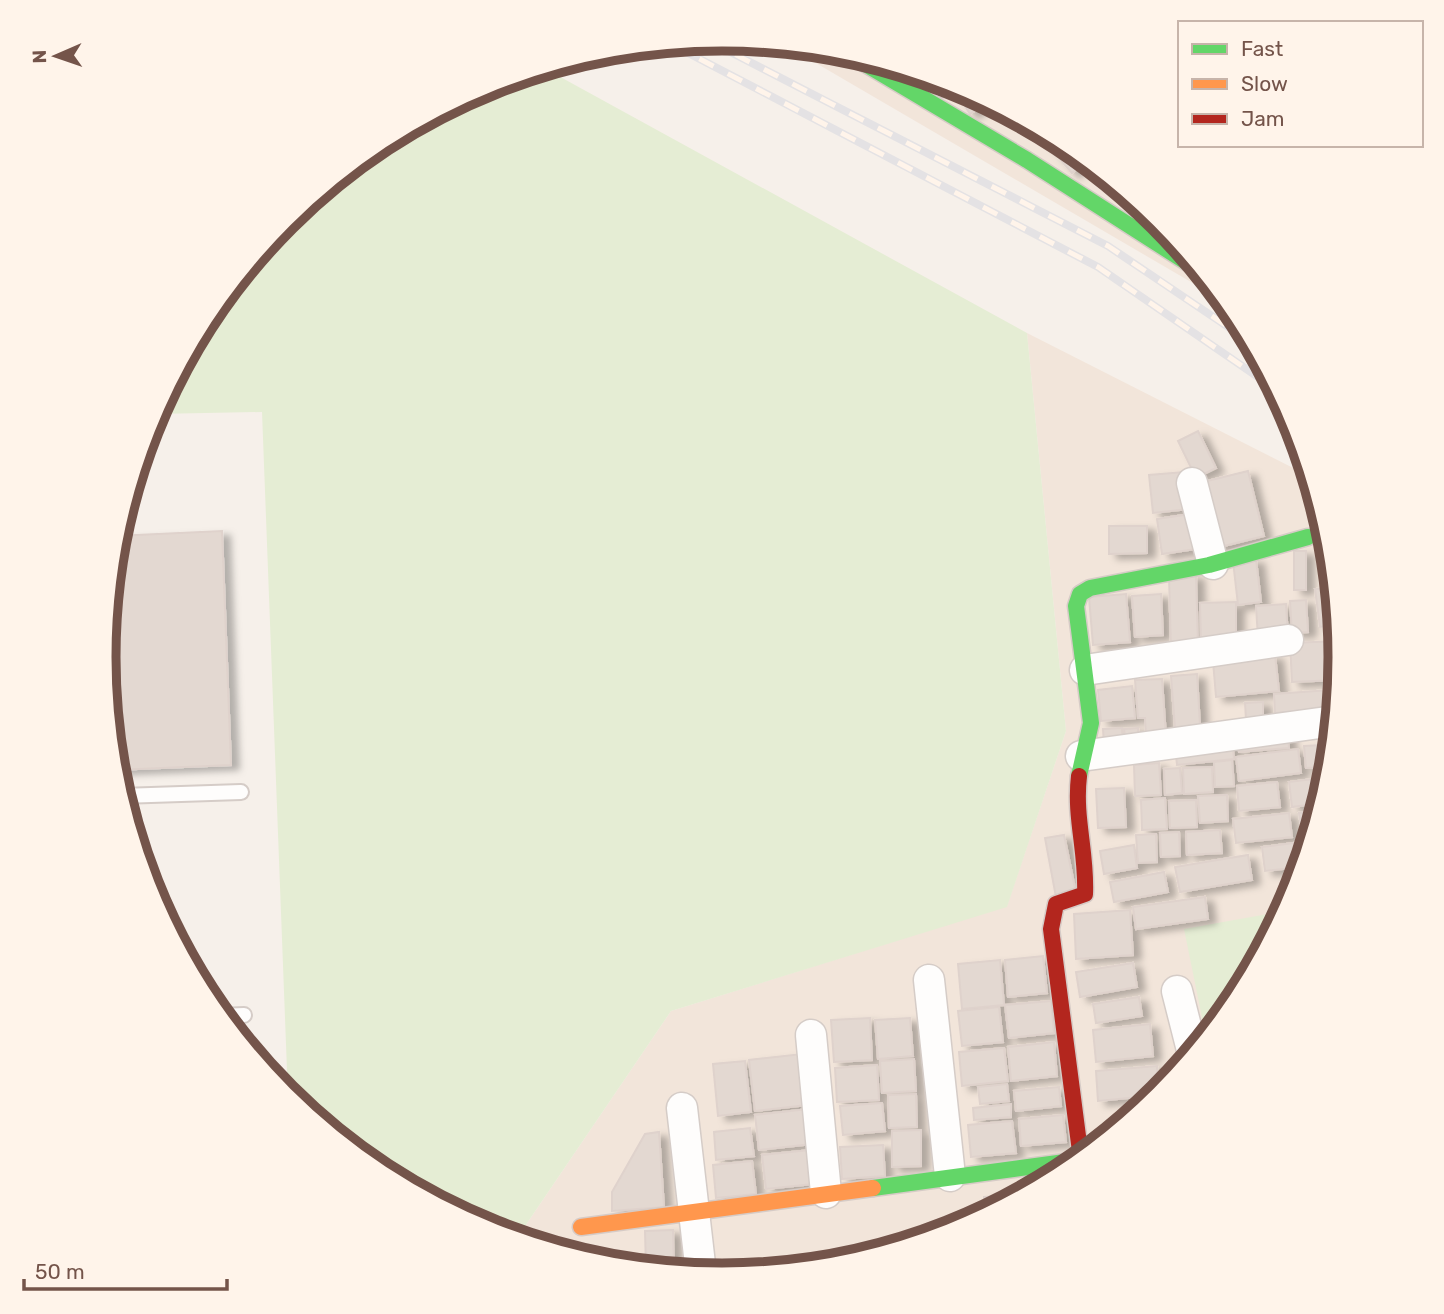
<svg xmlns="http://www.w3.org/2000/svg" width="1444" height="1314" font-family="Rubik,sans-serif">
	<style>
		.residential { fill: #f2e5da }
		.green { fill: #e5edd4 }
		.building { fill: #e3d8d1; stroke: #dfd2cc; stroke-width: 2; filter: url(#shadow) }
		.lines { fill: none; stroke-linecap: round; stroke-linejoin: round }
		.lane-casing { stroke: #d5ccc7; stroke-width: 18 }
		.street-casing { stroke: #d5ccc7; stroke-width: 33 }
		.fast-casing { stroke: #d6cbc6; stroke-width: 19 }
		.slow-casing { stroke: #d6cbc6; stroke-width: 19 }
		.jam-casing { stroke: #d6cbc6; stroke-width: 19 }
		.lane { stroke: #fefdfc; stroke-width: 14 }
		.street { stroke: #fefdfc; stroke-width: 30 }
		.fast { stroke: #63d668; stroke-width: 16 }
		.slow { stroke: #ff974d; stroke-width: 16 }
		.jam { stroke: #b3261e; stroke-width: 16 }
		.rail-casing { stroke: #e4e2e4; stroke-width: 8 }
		.rail { stroke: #fff4ea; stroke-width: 5; stroke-dasharray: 16; stroke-linecap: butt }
		.rim { fill: none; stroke: #74544a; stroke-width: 9 }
	</style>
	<defs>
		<filter id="shadow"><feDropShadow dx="8" dy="4.5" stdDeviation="3.5" flood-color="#0004"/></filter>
	</defs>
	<rect width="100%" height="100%" fill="#f6f0ea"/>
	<g class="residential">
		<polygon points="785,45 843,50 959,86 1066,143 1160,220 1227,303"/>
		<polygon points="1027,333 1311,477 1329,537 1340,657 1329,778 1293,894 1236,1001 1159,1095 1065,1171 958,1229 842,1264 722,1275 601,1264 517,1238 671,1011 1007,906 1066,731"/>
	</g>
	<g class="green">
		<polygon points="544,68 1027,333 1066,731 1007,907 671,1011 517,1238 485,1228 378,1171 288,1097 262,412 154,414 208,313 285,219 379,143 486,85"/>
		<polygon points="1284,911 1236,1001 1206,1037 1184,929"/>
	</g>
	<g class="building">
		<polygon points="951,83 976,95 983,105 970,114"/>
		<polygon points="1048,133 1066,143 1087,160 1072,173 1042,138"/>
		<polygon points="1198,431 1216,468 1196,478 1178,441"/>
		<polygon points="1248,471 1264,536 1216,548 1199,483"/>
		<polygon points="1184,472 1188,509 1153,513 1149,475"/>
		<polygon points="1190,514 1196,549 1162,554 1157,519"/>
		<polygon points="1109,526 1147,526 1147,553 1109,554"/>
		<polygon points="222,531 231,765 115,770 108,609 115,536"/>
		<rect x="1294" y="551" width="12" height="39"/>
		<polygon points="1256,559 1261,602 1238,605 1233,561"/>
		<polygon points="1196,575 1198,646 1171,650 1169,576"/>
		<polygon points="1332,587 1337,625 1320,627 1315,589"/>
		<polygon points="1126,594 1130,642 1093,645 1089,597"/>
		<polygon points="1161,594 1163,635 1135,637 1132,596"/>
		<polygon points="1306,600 1308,632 1292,633 1290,601"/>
		<polygon points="1236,602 1236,641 1201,642 1200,603"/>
		<polygon points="1286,604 1288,637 1258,638 1256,606"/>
		<polygon points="1339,641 1338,680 1292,682 1290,643"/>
		<polygon points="1275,655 1279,691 1216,697 1213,661"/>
		<polygon points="1197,674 1200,726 1175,728 1171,676"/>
		<polygon points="1162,679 1166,736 1146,737 1145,718 1138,718 1135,680"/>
		<polygon points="1132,686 1135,718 1101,721 1098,690"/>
		<polygon points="1330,690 1331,709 1275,713 1274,694"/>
		<polygon points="1263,702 1263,719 1246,719 1245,703"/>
		<polygon points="1122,728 1123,744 1104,745 1103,729"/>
		<polygon points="1138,728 1139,743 1126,744 1124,729"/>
		<polygon points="1287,729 1289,748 1239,752 1238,737"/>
		<polygon points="1232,738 1234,759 1177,765 1175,745"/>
		<polygon points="1322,745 1323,767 1306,768 1304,746"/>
		<polygon points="1298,749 1301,773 1239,781 1236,757"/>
		<polygon points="1232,760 1234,786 1215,787 1214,762"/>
		<polygon points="1159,763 1161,795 1135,796 1134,765"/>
		<polygon points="1212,767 1213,792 1184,794 1183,768"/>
		<polygon points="1180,768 1182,793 1165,795 1164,769"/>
		<polygon points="1329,777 1321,803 1292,807 1289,782"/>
		<polygon points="1277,782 1280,807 1239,811 1237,786"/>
		<polygon points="1124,788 1126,827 1098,828 1096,789"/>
		<polygon points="1227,795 1228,821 1200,823 1198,796"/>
		<polygon points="1165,798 1167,829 1142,830 1141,800"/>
		<polygon points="1196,800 1197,827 1170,828 1169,801"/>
		<polygon points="1319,811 1312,833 1302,834 1299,813"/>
		<polygon points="1289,813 1292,837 1236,843 1233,819"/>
		<polygon points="1220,830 1222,853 1187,855 1186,832"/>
		<polygon points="1179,832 1180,856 1161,857 1160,833"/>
		<polygon points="1156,834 1157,862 1138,863 1136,835"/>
		<polygon points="1064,835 1076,893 1056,897 1045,838"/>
		<polygon points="1309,841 1301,867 1265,871 1262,847"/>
		<polygon points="1134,845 1137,868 1104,874 1100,851"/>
		<polygon points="1248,855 1252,880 1180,892 1175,867"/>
		<polygon points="1164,872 1168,892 1114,902 1110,882"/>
		<polygon points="1205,897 1208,919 1136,929 1133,907"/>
		<polygon points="1130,910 1133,955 1076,959 1074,914"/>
		<polygon points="1043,956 1047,993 1008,997 1005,960"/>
		<polygon points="1000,960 1004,1005 962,1009 958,964"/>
		<polygon points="1133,963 1137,987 1080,997 1076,972"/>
		<polygon points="1139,997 1142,1016 1096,1023 1093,1004"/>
		<polygon points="1051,1001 1054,1033 1009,1038 1005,1005"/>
		<polygon points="999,1007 1003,1042 962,1046 958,1011"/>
		<polygon points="870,1018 872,1060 834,1062 831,1020"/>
		<polygon points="910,1018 913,1056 878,1059 875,1020"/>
		<polygon points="1150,1024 1153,1056 1096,1062 1093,1030"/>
		<polygon points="1054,1042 1057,1076 1011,1081 1008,1047"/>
		<polygon points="1004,1048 1008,1081 962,1086 959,1052"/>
		<polygon points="802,1054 807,1105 755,1111 749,1060"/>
		<polygon points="914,1059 916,1091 882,1093 880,1061"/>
		<polygon points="745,1061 751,1112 718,1116 713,1064"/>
		<polygon points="877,1065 879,1100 837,1102 835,1068"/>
		<polygon points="1157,1066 1159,1095 1098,1101 1096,1071"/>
		<polygon points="1007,1084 1009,1101 980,1104 978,1087"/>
		<polygon points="1059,1087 1061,1106 1016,1111 1014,1091"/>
		<polygon points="916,1094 917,1127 889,1128 888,1095"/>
		<polygon points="882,1103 885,1131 843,1135 840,1106"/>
		<polygon points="1011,1104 1011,1117 974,1120 973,1108"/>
		<polygon points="808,1109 812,1144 759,1150 755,1115"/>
		<polygon points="1063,1115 1066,1142 1021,1146 1019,1119"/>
		<polygon points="1012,1121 1016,1153 971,1157 968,1125"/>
		<polygon points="750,1128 754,1156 716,1160 714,1132"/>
		<polygon points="921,1130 921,1166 892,1167 892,1131"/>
		<polygon points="659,1132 664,1207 612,1211 612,1192 645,1134"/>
		<polygon points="883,1145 885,1176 842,1179 840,1147"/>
		<polygon points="810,1150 813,1184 766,1189 762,1155"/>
		<polygon points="752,1161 756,1194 716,1198 713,1165"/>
		<polygon points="1015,1195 1015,1198 985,1214 984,1197"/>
		<polygon points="673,1230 674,1271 646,1268 645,1231"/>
	</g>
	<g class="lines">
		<defs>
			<g id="lane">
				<polyline points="121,796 241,792"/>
				<polyline points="220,1016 244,1015"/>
			</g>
			<g id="street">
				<polyline points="943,81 943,82"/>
				<polyline points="1192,483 1213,564"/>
				<polyline points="1085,670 1288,640"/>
				<polyline points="1081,756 1334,721"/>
				<polyline points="929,980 950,1176"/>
				<polyline points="1177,991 1193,1054"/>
				<polyline points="811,1035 826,1193"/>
				<polyline points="682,1108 701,1273"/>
			</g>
			<g id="fast">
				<polyline points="842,50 1027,160 1202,272"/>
				<polyline points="1079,776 1091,723 1076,606 1080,594 1090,588 1209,565 1308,537"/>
				<polyline points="873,1188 1080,1160"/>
			</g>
			<polyline id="slow" points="581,1227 873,1188"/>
			<path id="jam" d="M 1079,776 C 1074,818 1087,852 1085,894 L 1056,904 L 1051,929 L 1081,1159"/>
		</defs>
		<use href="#lane" class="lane-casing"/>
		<use href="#street" class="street-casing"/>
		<use href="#fast" class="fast-casing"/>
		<use href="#slow" class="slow-casing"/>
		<use href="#jam" class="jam-casing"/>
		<use href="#lane" class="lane"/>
		<use href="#street" class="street"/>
		<use href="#fast" class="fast"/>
		<use href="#slow" class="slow"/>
		<use href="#jam" class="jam"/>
		<defs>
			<g id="rail">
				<polyline points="707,40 1108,246 1252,343"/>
				<polyline points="671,44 1098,267 1277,390"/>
			</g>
		</defs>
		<use href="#rail" class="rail-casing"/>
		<use href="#rail" class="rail"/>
	</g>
	<path d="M0 0H1444V1314H0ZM116 657a606 606 0 1 1 1212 0a606 606 0 1 1-1212 0Z" fill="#fff4ea" fill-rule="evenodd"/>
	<path class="rim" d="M116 657a606 606 0 1 1 1212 0a606 606 0 1 1-1212 0Z"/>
	<rect x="1178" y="21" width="245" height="126" fill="#fff4ea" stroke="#c7b4aa" stroke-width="2"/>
	<rect x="1192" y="44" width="35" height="10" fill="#63d668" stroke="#c7b4aa" stroke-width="2"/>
	<text x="1241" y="56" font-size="21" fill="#74544a">Fast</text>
	<rect x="1192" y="79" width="35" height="10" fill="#ff974d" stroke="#c7b4aa" stroke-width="2"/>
	<text x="1241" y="91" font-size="21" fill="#74544a">Slow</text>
	<rect x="1192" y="114" width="35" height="10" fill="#b3261e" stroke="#c7b4aa" stroke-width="2"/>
	<text x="1241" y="126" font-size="21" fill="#74544a">Jam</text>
	<g transform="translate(56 56) rotate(268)" stroke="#fff4ea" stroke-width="5" paint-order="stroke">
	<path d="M0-5L12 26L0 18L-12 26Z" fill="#74544a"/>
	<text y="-10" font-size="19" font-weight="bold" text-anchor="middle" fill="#74544a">N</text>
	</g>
	<path d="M24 1279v10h203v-10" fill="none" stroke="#74544a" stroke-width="3.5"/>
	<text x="35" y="1279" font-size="21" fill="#74544a" stroke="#fff4ea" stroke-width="5" paint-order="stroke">50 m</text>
</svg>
